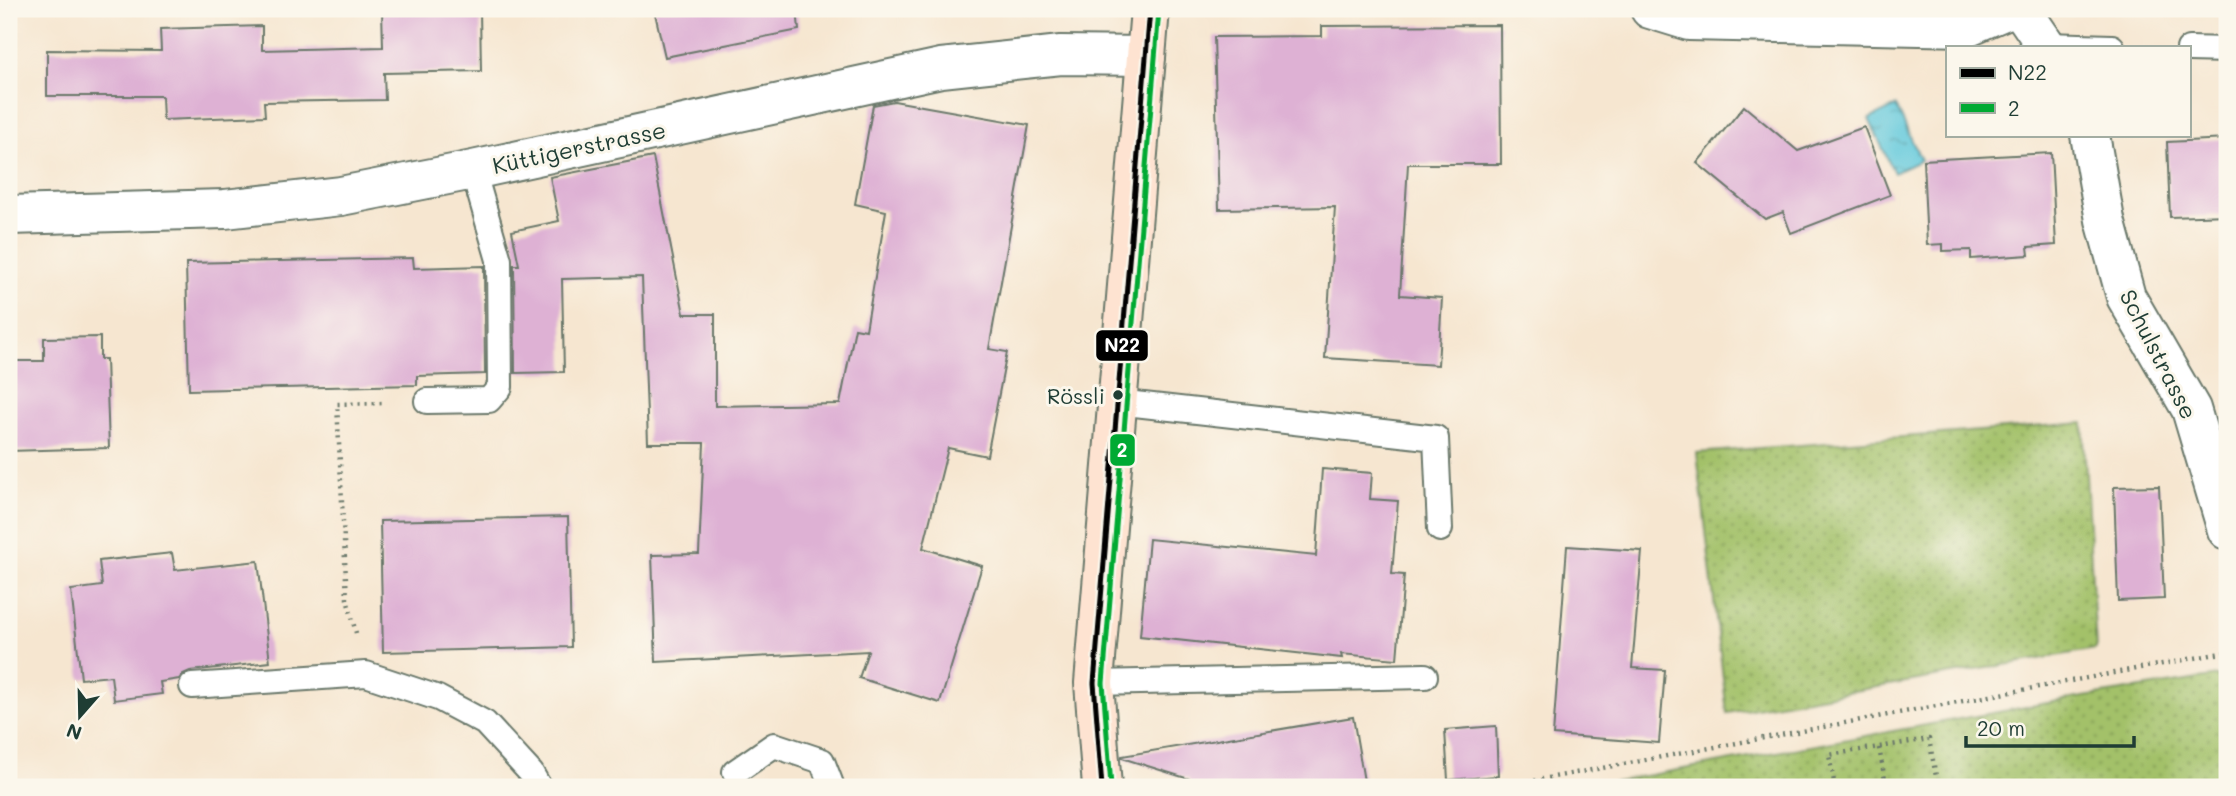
<svg xmlns="http://www.w3.org/2000/svg" width="2236" height="796" font-family="Mali,sans-serif">
	<style>
		.green { fill: url(#green-dots); stroke: #617f4e; stroke-width: 2 }
		.water { fill: url(#water-ripples); stroke: #3f8288; stroke-width: 2 }
		.building { fill: #deb1d4 }
		.lines { fill: none; stroke-linecap: round; stroke-linejoin: round }
		.service-casing { stroke: #6a786b; stroke-width: 28 }
		.minor-casing { stroke: #6a786b; stroke-width: 42 }
		.secondary-casing { stroke: #6a786b; stroke-width: 42 }
		.path { stroke: #6a786b; stroke-width: 4.5; stroke-dasharray: 2 5; stroke-linecap: butt }
		.service { stroke: #fff; stroke-width: 24 }
		.minor { stroke: #fff; stroke-width: 38 }
		.secondary { stroke: #fee3d1; stroke-width: 38 }
		.bus-1-casing { stroke: #fbf7ec; stroke-width: 10 }
		.bus-2-casing { stroke: #fbf7ec; stroke-width: 10 }
		.bus-1 { stroke: #000; stroke-width: 5 }
		.bus-2 { stroke: #0a3; stroke-width: 5 }
		.bus-dot { fill: #1f3d34; stroke: #fbf7ec; stroke-width: 2.5 }
		.labels { text-anchor: middle; dominant-baseline: central; stroke-width: 6; stroke-linejoin: round; paint-order: stroke }
		.bus-label { font-size: 21px; fill: #1f3d34; stroke: #fbf7ec; text-anchor: end }
		.street-label { font-size: 23px; fill: #1f3d34; stroke: #fbf7ec }
		.line-badge { stroke: #fbf7ec; stroke-width: 2.5 }
		.badge-label { font-size: 19px; text-anchor: middle; font-weight: bold; fill: #fff }
	</style>
	<defs>
		<pattern id="green-dots" width="8" height="8" patternUnits="userSpaceOnUse" patternTransform="scale(1.75)"><rect width="8" height="8" fill="#a3c169"/><path d="M2 2h.1M6 6h.1" fill="none" stroke="#849e57" stroke-width="1.8" stroke-linecap="round"/></pattern>
		<pattern id="water-ripples" width="26" height="14" patternUnits="userSpaceOnUse" patternTransform="scale(1.75)"><rect width="26" height="14" fill="#5fc8db"/><path d="M2 4q2-2 4 0t4 0M15 11q2-2 4 0t4 0" fill="none" stroke="#4ea4b2"/></pattern>
	</defs>
	<rect width="100%" height="100%" fill="#fbf7ec"/>
	<filter id="ink" filterUnits="userSpaceOnUse"><feTurbulence type="fractalNoise" baseFrequency=".0143" numOctaves="2"/><feDisplacementMap in="SourceGraphic" scale="14" xChannelSelector="R" yChannelSelector="G"/><feConvolveMatrix kernelMatrix="1 2 1 2 8 2 1 2 1" color-interpolation-filters="sRGB"/></filter>
	<filter id="wash" filterUnits="userSpaceOnUse"><feTurbulence type="fractalNoise" baseFrequency=".00686" numOctaves="4" result="noise"/><feDisplacementMap in="SourceGraphic" scale="28" xChannelSelector="R" yChannelSelector="G"/><feGaussianBlur stdDeviation="1.57" result="paint"/><feColorMatrix in="noise" values="0 0 0 0 0 0 0 0 0 0 0 0 0 0 0 0 0 1.4 0 .05"/><feComposite in="paint" operator="in"/></filter>
	<g filter="url(#wash)">
		<rect width="100%" height="100%" fill="#f6e6d0"/>
		<g class="green">
			<polygon points="2083,423 2096,649 1727,713 1697,453"/>
			<polygon points="2218,676 2227,708 2227,787 1584,787 2058,701"/>
		</g>
		<polygon class="water" points="1896,106 1921,160 1894,173 1869,119"/>
		<g id="blocks">
			<g class="building">
				<polygon points="382,9 480,9 481,71 384,73 385,100 264,102 265,116 163,120 162,96 47,96 47,50 161,51 160,29 262,26 262,50 383,47"/>
				<polygon points="654,9 797,9 799,30 665,57"/>
				<polygon points="1500,25 1501,164 1408,164 1400,295 1442,298 1438,365 1325,358 1335,207 1219,209 1214,37 1322,36 1322,26"/>
				<polygon points="894,101 1029,125 989,349 1007,352 987,456 948,448 923,548 982,566 940,703 859,678 868,651 656,662 652,555 699,554 704,443 648,443 642,277 562,279 564,372 515,373 514,265 519,265 512,231 559,221 550,177 653,157 684,314 715,314 715,406 840,404 855,328 866,330 886,211 855,204 873,105"/>
				<polygon points="1744,106 1798,151 1864,127 1890,195 1791,233 1783,212 1765,219 1697,163"/>
				<polygon points="2227,139 2227,215 2170,217 2167,142"/>
				<polygon points="2051,153 2056,245 2028,247 2029,255 1971,259 1971,250 1943,251 1943,244 1927,245 1923,160"/>
				<polygon points="413,258 414,268 484,266 485,374 417,376 417,385 189,390 186,263"/>
				<polygon points="100,337 100,359 106,359 109,448 9,451 9,361 44,361 44,338"/>
				<polygon points="1322,469 1372,473 1370,499 1398,501 1392,574 1404,575 1397,659 1341,654 1342,658 1140,636 1149,539 1316,556"/>
				<polygon points="2159,486 2164,599 2118,601 2114,487"/>
				<polygon points="568,517 571,647 383,652 380,521"/>
				<polygon points="1567,546 1642,551 1632,668 1665,670 1659,743 1553,735"/>
				<polygon points="172,553 175,570 258,561 270,662 190,671 183,674 179,679 160,682 162,694 114,700 111,676 81,679 71,590 102,586 99,561"/>
				<polygon points="1353,717 1365,787 1188,787 1189,779 1122,758 1122,756"/>
				<polygon points="1496,726 1498,776 1448,780 1445,730"/>
			</g>
		</g>
	</g>
	<g filter="url(#ink)">
		<use href="#blocks" fill-opacity="0" stroke="#6a786b" stroke-width="2"/>
		<g class="lines">
			<defs>
				<g id="service">
					<polyline points="2039,33 2047,45 2112,47"/>
					<polyline points="2189,49 2227,50"/>
					<polyline points="427,401 489,400 500,387 499,260 473,170"/>
					<polyline points="1117,402 1436,438 1440,529"/>
					<polyline points="1094,683 1425,676"/>
					<polyline points="192,686 366,674 438,698 485,723 531,773 539,787"/>
					<polyline points="735,772 774,745 822,761 832,787"/>
				</g>
				<g id="minor">
					<polyline points="1650,9 1689,21 1966,27 2008,9"/>
					<polyline points="2021,9 2047,47"/>
					<polyline points="2090,135 2105,220 2126,297 2191,409 2227,530"/>
					<polyline points="9,215 225,209 341,196 473,170 941,68 1061,55 1146,56"/>
				</g>
				<polyline id="secondary" points="1102,787 1094,683 1150,9"/>
			</defs>
			<use href="#service" class="service-casing"/>
			<use href="#minor" class="minor-casing"/>
			<use href="#secondary" class="secondary-casing"/>
			<g class="path">
				<polyline points="356,633 347,599 337,404 386,403"/>
				<polyline points="1879,748 1886,785"/>
				<polyline points="1500,787 2227,652"/>
				<polyline points="1835,787 1829,755 1929,739 1938,787"/>
				<polyline points="1880,787 1886,785 1895,787"/>
			</g>
			<use href="#service" class="service"/>
			<use href="#minor" class="minor"/>
			<use href="#secondary" class="secondary"/>
			<defs>
				<polyline id="bus-1" points="1102,787 1094,683 1150,9"/>
				<polyline id="bus-2" points="1111,786 1103,683 1159,10"/>
			</defs>
			<use href="#bus-1" class="bus-1-casing"/>
			<use href="#bus-2" class="bus-2-casing"/>
			<use href="#bus-1" class="bus-1"/>
			<use href="#bus-2" class="bus-2"/>
		</g>
	</g>
	<circle class="bus-dot" cx="1118" cy="395" r="6"/>
	<g class="labels">
		<g class="bus-label">
			<text x="1105" y="395">Rössli</text>
		</g>
		<g class="street-label">
			<text transform="translate(579 147) rotate(-12)">Küttigerstrasse</text>
			<text transform="translate(2159 354) rotate(63)">Schulstrasse</text>
		</g>
	</g>
	<g class="line-badge">
		<rect x="1095" y="329" width="54" height="33" rx="7" fill="#000"/>
		<rect x="1109" y="433" width="27" height="34" rx="7" fill="#0a3"/>
	</g>
	<g class="badge-label">
		<text x="1122" y="352">N22</text>
		<text x="1122" y="457">2</text>
	</g>
	<rect width="2236" height="796" fill="none" stroke="#fbf7ec" stroke-width="35"/>
	<rect x="1946" y="46" width="245" height="91" fill="#fbf7ec" stroke="#a3ada2" stroke-width="2"/>
	<rect x="1960" y="68" width="35" height="10" fill="#000000" stroke="#a3ada2" stroke-width="2"/>
	<text x="2008" y="80" font-size="21" fill="#1f3d34">N22</text>
	<rect x="1960" y="103" width="35" height="10" fill="#00aa33" stroke="#a3ada2" stroke-width="2"/>
	<text x="2008" y="116" font-size="21" fill="#1f3d34">2</text>
	<g transform="translate(80 716) rotate(200)" stroke="#fbf7ec" stroke-width="5" paint-order="stroke">
	<path d="M0-5L12 26L0 18L-12 26Z" fill="#1f3d34"/>
	<text y="-10" font-size="19" font-weight="bold" text-anchor="middle" fill="#1f3d34">N</text>
	</g>
	<path d="M1966 736v10h168v-10" fill="none" stroke="#1f3d34" stroke-width="3.5"/>
	<text x="1977" y="736" font-size="21" fill="#1f3d34" stroke="#fbf7ec" stroke-width="5" paint-order="stroke">20 m</text>
</svg>
